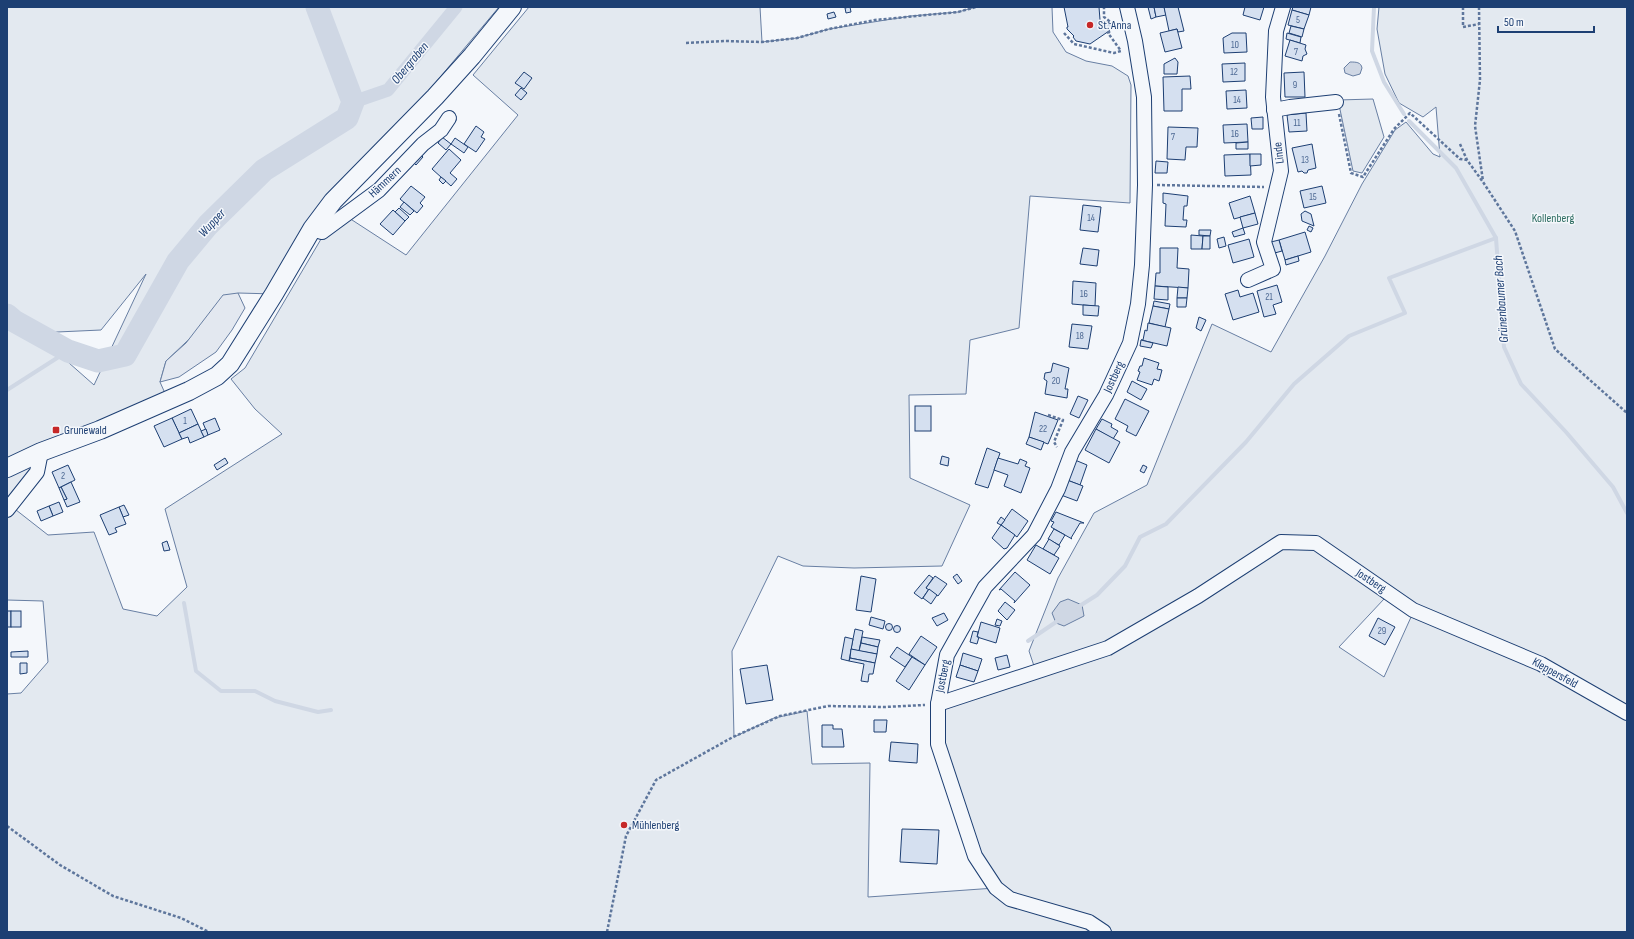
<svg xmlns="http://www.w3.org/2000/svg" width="1634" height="939" font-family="'Sofia Sans Condensed',sans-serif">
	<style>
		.green { fill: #e3e9f0; stroke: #687fa3; fill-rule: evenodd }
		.parking { fill: #e3e8f0; stroke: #687fa3 }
		.water { fill: #cfd7e4; stroke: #687fa3 }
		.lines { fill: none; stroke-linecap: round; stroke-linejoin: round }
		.stream { stroke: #cfd7e4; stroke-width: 4 }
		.canal { stroke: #cfd7e4; stroke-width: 13 }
		.river { stroke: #cfd7e4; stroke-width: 23 }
		.building { fill: #d5e0f0; stroke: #1d3f73 }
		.minor-casing { stroke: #1d3f73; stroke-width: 16 }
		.major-casing { stroke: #1d3f73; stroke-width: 20 }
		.path { stroke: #5e769c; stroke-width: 2.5; stroke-dasharray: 3 2; stroke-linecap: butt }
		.minor { stroke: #f4f7fb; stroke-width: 14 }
		.major { stroke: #f4f7fb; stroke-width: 18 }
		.poi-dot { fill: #c62828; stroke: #f4f7fb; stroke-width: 1.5 }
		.labels { text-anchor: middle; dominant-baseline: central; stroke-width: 3; stroke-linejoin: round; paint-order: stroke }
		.number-label { font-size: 10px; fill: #4b6792 }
		.poi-label { font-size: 12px; fill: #1d3f73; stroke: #f4f7fb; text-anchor: start }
		.street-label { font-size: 12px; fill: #1d3f73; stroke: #f4f7fb }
		.park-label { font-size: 12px; fill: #2c6c60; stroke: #f4f7fb }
		.water-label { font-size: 13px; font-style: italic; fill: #1d3f73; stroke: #f4f7fb }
	</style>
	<rect width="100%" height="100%" fill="#f4f7fb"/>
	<g class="green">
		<path d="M 7,7 L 499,7 L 358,175 L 274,294 L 238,293 L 166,361 L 160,382 L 168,400 L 42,452 L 11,506 L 48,535 L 94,532 L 123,609 L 157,616 L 187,587 L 165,509 L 282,434 L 255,409 L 231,379 L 245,368 L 324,234 L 349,218 L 406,255 L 518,115 L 473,75 L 529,7 L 760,7 L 762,42 L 797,38 L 829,29 L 911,16 L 958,12 L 976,7 L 1052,7 L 1053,32 L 1066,52 L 1086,61 L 1112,66 L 1128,76 L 1131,85 L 1130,203 L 1030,196 L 1019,328 L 970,340 L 966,394 L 909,395 L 910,478 L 970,505 L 942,566 L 854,568 L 803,566 L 778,556 L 732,651 L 734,737 L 774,718 L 807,711 L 812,764 L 870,763 L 868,897 L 995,888 L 938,744 L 938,704 L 1036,672 L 1029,651 L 1058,578 L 1094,513 L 1147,485 L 1212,324 L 1271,352 L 1325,256 L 1362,184 L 1395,130 L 1406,122 L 1433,154 L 1440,157 L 1436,107 L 1423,117 L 1399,103 L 1385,74 L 1377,29 L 1379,7 L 1627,7 L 1627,932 L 7,932 L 7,694 L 21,693 L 48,662 L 43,601 L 7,600 ZM 146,274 L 94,385 L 35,333 L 101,330 ZM 1319,546 L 1416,606 L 1384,677 L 1339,647 L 1384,599 Z"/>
		<polygon points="1373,99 1384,137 1362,173 1353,171 1338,100"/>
	</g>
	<polygon class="parking" points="238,293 245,308 232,330 216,352 179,377 160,382 166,361 186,343 223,295"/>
	<g class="water">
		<path d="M 1350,62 C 1356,62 1361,62 1362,68 L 1360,74 L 1353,76 L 1345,73 L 1344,68 Z"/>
		<polygon points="1068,599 1082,605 1084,616 1064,626 1056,623 1052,613 1060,602"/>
	</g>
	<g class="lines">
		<g class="stream">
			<polyline points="1374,7 1372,51 1384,82 1404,114"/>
			<polyline points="1409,121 1456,168 1496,238 1504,347 1521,384 1566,432 1613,487 1627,513"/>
			<polyline points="7,390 68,351"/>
			<polyline points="184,603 196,671 221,691 255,691 275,701 318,712 331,710"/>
			<polyline points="1078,607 1097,595 1125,566 1140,537 1166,524 1246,442 1294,384 1349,336 1405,313 1389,278 1496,238"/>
			<polyline points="1028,641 1059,620"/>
		</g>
		<polyline class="canal" points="353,102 388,90 456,7"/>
		<polyline class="river" points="7,315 14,321 68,351 98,361 125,355 178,261 208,225 264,170 347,118 353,102 317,7"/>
	</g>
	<g class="building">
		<polygon points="850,7 851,12 846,13 845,8"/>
		<polygon points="1064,7 1099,7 1100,20 1112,24 1109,31 1090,44 1076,41 1073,37 1074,36 1067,29 1067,27 1068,27"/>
		<polygon points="1148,7 1154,7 1156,17 1151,19"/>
		<polygon points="1154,7 1164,7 1166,15 1156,17"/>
		<polygon points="1164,7 1178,7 1184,31 1178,32 1177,29 1169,31"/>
		<polygon points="1245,7 1264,7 1260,20 1243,15"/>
		<polygon points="1293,7 1311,7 1309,15 1292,10"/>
		<polygon points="1292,10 1309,15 1304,29 1288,25"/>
		<polygon points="834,12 836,17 828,19 827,14"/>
		<polygon points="1291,26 1304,29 1302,37 1289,33"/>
		<polygon points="1177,29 1182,48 1165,52 1160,33"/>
		<polygon points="1232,33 1246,33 1247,52 1224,53 1223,38"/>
		<polygon points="1287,33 1301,37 1300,43 1286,39"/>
		<polygon points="1290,40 1306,45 1305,49 1307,54 1303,56 1302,61 1285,56"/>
		<polygon points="1175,58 1178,62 1177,74 1164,74 1164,64"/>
		<polygon points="1245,63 1245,81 1223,82 1222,64"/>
		<polygon points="524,72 532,78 524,89 515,83"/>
		<polygon points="1304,72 1305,97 1285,97 1284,73"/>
		<polygon points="1190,76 1191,89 1182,89 1182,111 1164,111 1163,77"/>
		<polygon points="521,88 527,93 521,100 515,95"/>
		<polygon points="1246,90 1247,108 1227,109 1226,91"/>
		<polygon points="1306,113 1307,131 1289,132 1287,115"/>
		<polygon points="1263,117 1263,129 1252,129 1251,118"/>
		<polygon points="1247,124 1248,142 1224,143 1223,125"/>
		<polygon points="476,126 484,132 481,137 485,139 476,152 464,144"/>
		<polygon points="1168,127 1198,128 1197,147 1186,147 1185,160 1167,159"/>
		<polygon points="442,137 451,144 446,150 438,143"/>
		<polygon points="455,138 468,147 464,153 451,144"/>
		<polygon points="1248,142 1248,149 1236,149 1236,143"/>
		<polygon points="1312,144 1316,168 1308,170 1307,173 1304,173 1302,171 1298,172 1292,148"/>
		<polygon points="449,149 461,160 450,173 457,179 451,186 432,169"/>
		<polygon points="419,153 423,157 416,165 412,161"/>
		<polygon points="1250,154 1251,175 1225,176 1224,155"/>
		<polygon points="1250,154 1261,154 1261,165 1250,166"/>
		<polygon points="1156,161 1168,162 1167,173 1155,173"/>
		<polygon points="441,177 446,181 443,184 439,180"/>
		<polygon points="411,186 425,197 420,203 423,206 417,213 400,199"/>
		<polygon points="1322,186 1326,203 1304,208 1300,191"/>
		<polygon points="1163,193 1188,196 1187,206 1184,206 1183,220 1187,220 1186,227 1165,226 1166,204 1163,203"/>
		<polygon points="1250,196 1255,213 1234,219 1229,203"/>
		<polygon points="404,202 414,211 410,215 400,207"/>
		<polygon points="1083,205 1101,207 1098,232 1080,230"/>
		<polygon points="399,208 409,217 405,221 395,212"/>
		<polygon points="393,210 405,221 393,235 380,224"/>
		<polygon points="1305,211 1311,214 1314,226 1302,221 1301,214"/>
		<polygon points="1255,213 1258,224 1243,228 1240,217"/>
		<polygon points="1309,226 1313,228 1311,232 1307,230"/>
		<polygon points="1243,228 1245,234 1234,237 1232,232"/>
		<polygon points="1199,230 1211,230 1210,236 1199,235"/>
		<polygon points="1305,232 1311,252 1285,260 1279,240"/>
		<polygon points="1191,235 1203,236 1202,249 1191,249"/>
		<polygon points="1203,236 1210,236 1210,249 1202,249"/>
		<polygon points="1224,237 1226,246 1219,248 1217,239"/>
		<polygon points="1249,239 1254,257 1233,263 1228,245"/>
		<polygon points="1279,240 1282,251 1271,254 1267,243"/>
		<polygon points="1083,248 1099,250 1097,266 1080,264"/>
		<polygon points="1160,248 1178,248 1177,268 1189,269 1188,288 1155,286 1156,273 1160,273"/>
		<polygon points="1298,256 1299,261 1286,265 1285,260"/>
		<polygon points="1073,281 1096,283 1095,306 1072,304"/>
		<polygon points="1277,285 1282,302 1273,305 1276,314 1264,317 1257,291"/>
		<polygon points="1155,286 1168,287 1168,300 1154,299"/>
		<polygon points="1178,287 1188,288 1187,298 1177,298"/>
		<polygon points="1238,290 1240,297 1253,293 1259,312 1233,320 1225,294"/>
		<polygon points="1177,298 1187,298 1186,307 1177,307"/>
		<polygon points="1154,301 1170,304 1169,309 1153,306"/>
		<polygon points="1083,305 1099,306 1098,316 1083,315"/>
		<polygon points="1153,306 1169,309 1165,327 1149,323"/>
		<polygon points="1199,317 1206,320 1201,331 1196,328"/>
		<polygon points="1148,323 1171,328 1167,346 1141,340 1143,340 1145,330 1147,331"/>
		<polygon points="1072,324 1092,326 1088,349 1069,347"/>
		<polygon points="1141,340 1153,343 1151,348 1140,346"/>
		<polygon points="1144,358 1159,363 1157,369 1162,370 1159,381 1154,379 1152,385 1137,380 1140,372 1138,371 1140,366 1142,366"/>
		<polygon points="1053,363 1069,368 1065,389 1068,389 1067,398 1045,394 1047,381 1044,379 1045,373 1051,372"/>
		<polygon points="1132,381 1147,389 1141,400 1127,392"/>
		<polygon points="1078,396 1088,400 1079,418 1070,414"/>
		<polygon points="1125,399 1149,411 1136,436 1126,431 1128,426 1115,419"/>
		<rect x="915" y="406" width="16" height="25"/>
		<polygon points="191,409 198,424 179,433 172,418"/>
		<polygon points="1035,412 1058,420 1048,444 1029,437"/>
		<polygon points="172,418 182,439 164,447 154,426"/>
		<polygon points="215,418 220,430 208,435 203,423"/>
		<polygon points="1102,419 1112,424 1111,427 1118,431 1113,439 1096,429"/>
		<polygon points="198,424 204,437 190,443 188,437 182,439 179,433"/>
		<polygon points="206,429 208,435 204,437 201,431"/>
		<polygon points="1096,429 1120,442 1109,463 1085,450"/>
		<polygon points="1029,437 1044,442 1041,450 1026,444"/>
		<polygon points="987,448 1000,453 988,488 975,484"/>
		<polygon points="942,456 949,458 948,466 940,464"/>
		<polygon points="225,458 228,463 217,470 214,465"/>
		<polygon points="998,458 1018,464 1020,459 1027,462 1025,466 1030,468 1021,493 1004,486 1008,475 994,470"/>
		<polygon points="1075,460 1087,465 1080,485 1067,480"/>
		<polygon points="68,465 75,480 59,488 52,472"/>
		<polygon points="1143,465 1147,467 1144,473 1140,471"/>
		<polygon points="1067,480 1083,486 1077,501 1061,495"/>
		<polygon points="71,482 80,502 67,507 64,500 67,499 61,487"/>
		<polygon points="61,487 67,499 64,500 59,488"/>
		<polygon points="59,502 63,512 53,516 49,506"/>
		<polygon points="124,505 129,515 123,517 119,507"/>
		<polygon points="49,506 53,516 41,521 37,511"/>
		<polygon points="119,507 126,524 115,528 117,532 109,535 100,515"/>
		<polygon points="1012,509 1028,521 1017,537 1001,525"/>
		<polygon points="1056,512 1084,523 1080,523 1071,538 1072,539 1051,527 1054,522 1051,521"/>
		<polygon points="1001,517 1005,520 1001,525 997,523"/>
		<polygon points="1001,525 1015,535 1007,548 1004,549 992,538"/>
		<polygon points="1054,529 1065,535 1059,545 1048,539"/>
		<polygon points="1049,539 1060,546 1054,555 1043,549"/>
		<polygon points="167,541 170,550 164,551 162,543"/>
		<polygon points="1036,545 1059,558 1050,574 1027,560"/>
		<polygon points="1015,572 1030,585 1014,603 1015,601 1001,589 999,590"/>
		<polygon points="957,574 962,581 958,584 953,577"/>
		<polygon points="929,575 933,578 926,588 929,589 922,599 914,593"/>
		<polygon points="861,576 876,579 871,612 856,610"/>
		<polygon points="935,576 947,584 938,596 926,588"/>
		<polygon points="929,589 937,595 931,604 923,598"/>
		<polygon points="1005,602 1015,610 1007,620 998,611"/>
		<rect x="7" y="611" width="4" height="16"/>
		<rect x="11" y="611" width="10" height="16"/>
		<polygon points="944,613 948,620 937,626 932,618"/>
		<polygon points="871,617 885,621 883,629 869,625"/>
		<polygon points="1378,618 1395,627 1385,645 1369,636"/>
		<polygon points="997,619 1002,621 1000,626 995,625"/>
		<polygon points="981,622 1000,628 996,643 977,637"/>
		<circle cx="889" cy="627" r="3.5"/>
		<circle cx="897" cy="629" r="3.5"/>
		<polygon points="855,629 863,631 859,651 851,649"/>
		<polygon points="973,631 978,632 977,637 979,637 977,644 970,642"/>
		<polygon points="921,636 937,647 925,665 909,654"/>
		<polygon points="845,637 853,639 849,661 841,659"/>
		<polygon points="862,637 880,640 878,647 861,643"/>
		<polygon points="861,643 878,647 877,654 859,651"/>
		<polygon points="897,647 912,657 905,667 890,657"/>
		<polygon points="851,649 877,654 875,663 850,658"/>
		<polygon points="28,651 28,657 11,657 11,652"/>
		<polygon points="963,653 982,659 978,671 960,665"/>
		<polygon points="1007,655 1010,667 998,670 995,658"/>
		<polygon points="912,657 925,665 909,690 896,681"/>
		<polygon points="850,658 875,663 873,674 869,674 868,682 861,681 864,664 849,661"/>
		<polygon points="20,663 27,663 27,673 20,674"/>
		<polygon points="767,665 773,700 746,704 740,669"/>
		<polygon points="960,665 978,671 974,682 956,677"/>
		<polygon points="874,720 887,720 886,732 874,732"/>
		<polygon points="822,725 833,725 833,729 842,729 844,747 822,747"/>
		<polygon points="891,742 918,744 917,763 889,761"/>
		<polygon points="902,829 939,830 937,864 900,862"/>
	</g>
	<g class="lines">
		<defs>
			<g id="minor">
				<polyline points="1274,110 1290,107 1336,102"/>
				<polyline points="312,229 322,232 379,190 423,144 441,130 449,118"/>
				<polyline points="1248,280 1273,269 1264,242 1281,171 1273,97 1276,31 1283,7"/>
				<polyline points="7,510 37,472 41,452"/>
				<polyline points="938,704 1108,648 1198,596 1281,542 1316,543 1413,610 1541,664 1627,713"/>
				<polyline points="1104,932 1089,922 1010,899 996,888 975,856 938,744 938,704 947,655 985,587 1034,535 1058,489 1072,452 1106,395 1130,343 1138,304 1142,265 1145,185 1144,97 1135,41 1127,7"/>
			</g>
			<polyline id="major" points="7,468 41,452 100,430 189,391 217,376 230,364 274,294 312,229 333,201 435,97 472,56 512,7"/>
		</defs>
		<use href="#minor" class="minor-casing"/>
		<use href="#major" class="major-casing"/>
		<g class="path">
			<polyline points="1463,7 1463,27 1479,24"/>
			<polyline points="1479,7 1480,80 1475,126 1483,181"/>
			<polyline points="1064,33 1074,44 1114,53 1121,51 1108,33 1110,31 1113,24 1104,17 1104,7"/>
			<polyline points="686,43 725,41 762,42 797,38 829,29 875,20 958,12 976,7"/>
			<polyline points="1339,114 1351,173 1363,177 1394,129 1410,113 1460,159 1467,160"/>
			<polyline points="1460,144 1467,160 1483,182 1515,231 1555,349 1627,413"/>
			<polyline points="1157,185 1264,187"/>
			<polyline points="1048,415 1063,420 1054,442 1057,447"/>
			<polyline points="7,826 60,865 113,896 181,918 209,932"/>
			<polyline points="607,932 626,836 656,780 733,737 780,716 828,706 885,707 925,705"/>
		</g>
		<use href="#minor" class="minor"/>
		<use href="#major" class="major"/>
	</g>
	<g class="poi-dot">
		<circle cx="1090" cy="25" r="4"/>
		<rect x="52" y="426" width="8" height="8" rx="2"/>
		<circle cx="624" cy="825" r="4"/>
	</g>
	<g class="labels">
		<g class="number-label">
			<text x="1298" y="20">5</text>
			<text x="1235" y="45">10</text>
			<text x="1296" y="52">7</text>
			<text x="1234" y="72">12</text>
			<text x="1295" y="85">9</text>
			<text x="1237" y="100">14</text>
			<text x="1297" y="123">11</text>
			<text x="1235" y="134">16</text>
			<text x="1173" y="137">7</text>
			<text x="1305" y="160">13</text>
			<text x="1313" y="197">15</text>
			<text x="1091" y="218">14</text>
			<text x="1084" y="294">16</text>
			<text x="1269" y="297">21</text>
			<text x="1080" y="336">18</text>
			<text x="1056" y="381">20</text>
			<text x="185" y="421">1</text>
			<text x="1043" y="429">22</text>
			<text x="63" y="476">2</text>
			<text x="1382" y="631">29</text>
		</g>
		<g class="poi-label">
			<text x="1098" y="25">St. Anna</text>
			<text x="64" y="430">Grunewald</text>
			<text x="632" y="825">Mühlenberg</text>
		</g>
		<g class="street-label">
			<text transform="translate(1279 153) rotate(-97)">Linde</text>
			<text transform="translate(385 182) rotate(-43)">Hämmern</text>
			<text transform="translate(1114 377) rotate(-65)">Jostberg</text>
			<text transform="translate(1371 581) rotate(34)">Jostberg</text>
			<text transform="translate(1555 673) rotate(29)">Kleppersfeld</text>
			<text transform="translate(943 676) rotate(-79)">Jostberg</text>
		</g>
		<g class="park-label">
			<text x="1553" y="218">Kollenberg</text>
		</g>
		<g class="water-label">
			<text transform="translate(410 63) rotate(-50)">Obergraben</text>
			<text transform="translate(212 223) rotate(-47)">Wupper</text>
			<text transform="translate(1501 299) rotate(-94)">Grünenbaumer Bach</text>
		</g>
	</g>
	<rect width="1634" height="939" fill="none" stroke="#1d3f73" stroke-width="16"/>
	<path d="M1498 26v6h96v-6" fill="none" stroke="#1d3f73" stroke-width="2"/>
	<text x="1504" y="26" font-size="12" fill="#1d3f73" stroke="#f4f7fb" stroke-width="3" paint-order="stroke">50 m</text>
</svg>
